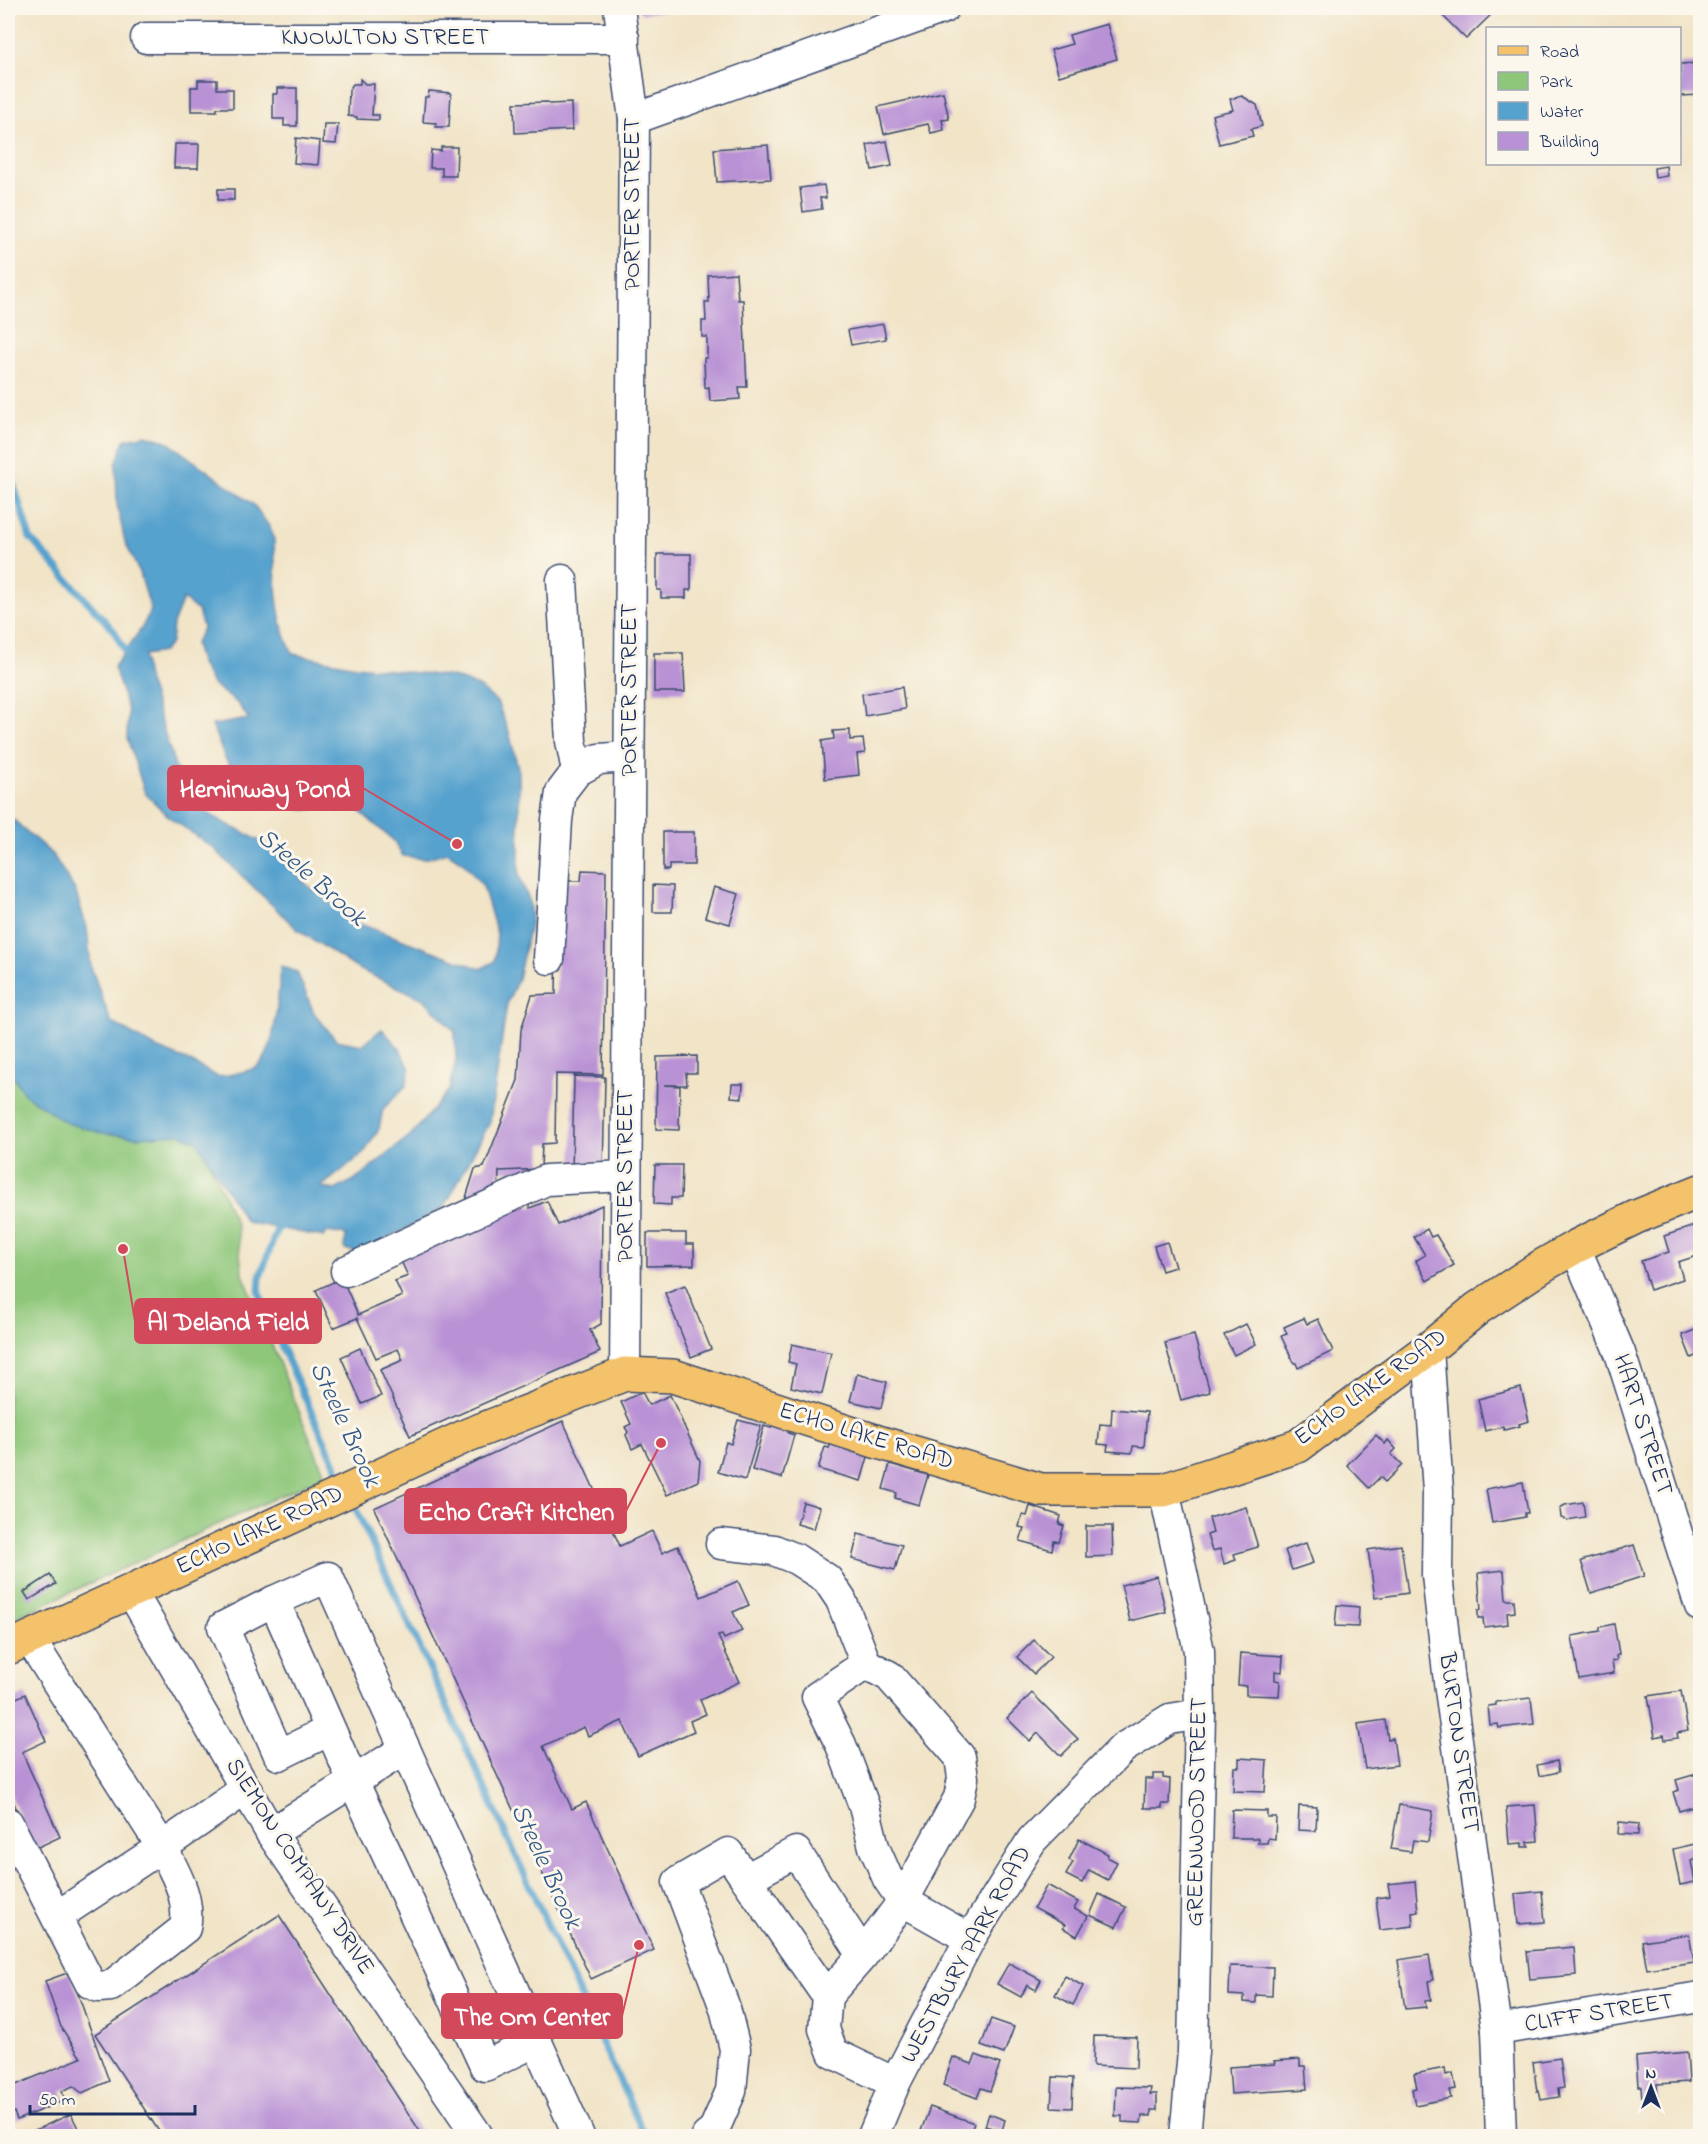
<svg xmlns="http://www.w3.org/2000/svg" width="1708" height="2144" font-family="'Indie Flower',sans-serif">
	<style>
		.green { fill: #8fc77a; stroke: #557b6c; stroke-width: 1.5 }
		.water { fill: #56a2ce; stroke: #386896; stroke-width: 1.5; fill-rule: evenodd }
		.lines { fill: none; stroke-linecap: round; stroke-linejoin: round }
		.stream { stroke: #56a2ce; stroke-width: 7 }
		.building { fill: #b992d5 }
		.minor-casing { stroke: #3b4a6e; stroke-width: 33 }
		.major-casing { stroke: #3b4a6e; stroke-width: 36 }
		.minor { stroke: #fff; stroke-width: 30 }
		.major { stroke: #f3c26a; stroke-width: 33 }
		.labels { text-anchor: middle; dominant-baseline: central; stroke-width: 6; stroke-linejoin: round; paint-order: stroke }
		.street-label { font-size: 24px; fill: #1b2f5e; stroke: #fbf7ec }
		.water-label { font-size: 26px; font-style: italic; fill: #305785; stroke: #fbf7ec }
		.leader { fill: none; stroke: #d1495b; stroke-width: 2 }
		.callout-dot { fill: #d1495b; stroke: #fbf7ec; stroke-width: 2 }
		.callout { fill: #d1495b; stroke: #d1495b; stroke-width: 2 }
		.callout-label { font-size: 26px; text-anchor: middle; font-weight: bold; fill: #fff }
	</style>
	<rect width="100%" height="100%" fill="#fbf7ec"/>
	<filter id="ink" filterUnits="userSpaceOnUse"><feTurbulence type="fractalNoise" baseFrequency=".0167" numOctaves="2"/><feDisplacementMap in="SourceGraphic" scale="12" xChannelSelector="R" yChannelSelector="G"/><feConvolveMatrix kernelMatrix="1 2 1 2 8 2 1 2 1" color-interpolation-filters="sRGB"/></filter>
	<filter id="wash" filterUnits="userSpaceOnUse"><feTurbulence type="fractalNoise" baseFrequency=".008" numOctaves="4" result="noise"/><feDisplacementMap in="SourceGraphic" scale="24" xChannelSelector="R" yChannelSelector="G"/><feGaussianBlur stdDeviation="1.35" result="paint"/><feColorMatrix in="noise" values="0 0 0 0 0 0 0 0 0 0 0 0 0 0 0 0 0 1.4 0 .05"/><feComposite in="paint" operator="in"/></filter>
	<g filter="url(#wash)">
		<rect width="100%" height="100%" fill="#f1e4c7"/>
		<polygon class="green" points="8,881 46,968 192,1123 237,1226 242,1272 325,1475 8,1621"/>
		<path class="water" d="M 146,435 L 166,441 L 254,505 L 271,529 L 274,540 C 276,581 274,617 293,654 L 356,666 L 453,677 L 479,687 L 497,702 L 509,732 L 519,772 L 519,875 L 529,900 L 531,920 L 518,979 L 507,1004 L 490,1122 L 444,1208 L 370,1248 L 356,1252 L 344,1249 L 346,1235 L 327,1232 L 324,1237 L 246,1222 L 197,1141 L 179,1134 L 139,1137 L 102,1133 L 67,1123 L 24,1094 L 8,1068 L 8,815 L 53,855 L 75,890 L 87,928 L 91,967 L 111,1022 L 156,1048 L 189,1061 L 218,1077 C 230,1074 244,1073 255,1068 C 277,1058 278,988 281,966 L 297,972 L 314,1013 L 336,1040 L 362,1045 L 382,1029 L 400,1049 L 410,1069 L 406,1086 L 383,1109 L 379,1129 L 364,1153 L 321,1187 L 335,1190 L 358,1178 L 413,1133 L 449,1090 L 456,1060 L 455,1032 L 424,999 L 358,969 L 298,930 L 213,848 L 169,817 L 145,793 L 127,738 L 128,711 L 114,667 L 141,629 L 151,610 L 140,574 L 125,542 L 117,504 L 116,464 L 124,440 ZM 183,599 L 198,611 L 203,628 L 195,644 L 200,662 L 212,684 L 237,703 L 249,719 L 212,725 L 224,756 L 238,781 L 268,798 L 305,810 L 337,804 L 357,809 L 394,841 L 403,856 L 425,859 L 447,852 L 463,862 L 483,886 L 497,934 L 495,961 L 481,969 L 357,923 L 306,884 L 274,848 L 219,820 L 193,804 L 175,766 L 146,674 L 144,655 L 163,652 L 171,643 L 173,624 Z"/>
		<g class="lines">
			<g class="stream">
				<polyline points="8,466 30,538 114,631 129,658"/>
				<polyline points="284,1226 277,1229 260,1277 259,1291 268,1317 344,1483"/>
				<polyline points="351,1498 645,2136"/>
			</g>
		</g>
		<g id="blocks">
			<g class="building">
				<polygon points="640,8 679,8 679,9 641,14"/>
				<polygon points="1435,8 1498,8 1466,39"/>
				<polygon points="1107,24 1117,59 1059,76 1051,50 1072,44 1069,35"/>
				<polygon points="1700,63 1700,95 1680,96 1680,64"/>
				<polygon points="360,79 365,84 374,84 372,115 379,115 379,120 357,119 357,117 348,116 349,90 353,84 360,84"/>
				<polygon points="198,80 217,80 217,89 233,89 233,108 217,108 217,111 191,111 191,87 198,87"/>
				<polygon points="277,88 297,88 297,126 284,126 284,119 273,119 273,94 277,94"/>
				<polygon points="429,91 451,93 449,127 436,127 436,123 423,122 425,97 428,97"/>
				<polygon points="943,92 949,119 942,120 944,130 931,133 928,124 884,134 878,107"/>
				<polygon points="1242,96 1257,105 1262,126 1251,129 1253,136 1219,144 1212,115 1233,110 1230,99"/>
				<polygon points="547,102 549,104 571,103 572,130 515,133 514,103"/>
				<polygon points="324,124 338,124 336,144 323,143"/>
				<polygon points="296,138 320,141 318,165 294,163"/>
				<polygon points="887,141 892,166 872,170 867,145"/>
				<polygon points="175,144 199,144 198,168 174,168"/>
				<polygon points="768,145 771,179 717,182 714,149"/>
				<polygon points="441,147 457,147 456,176 442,176 442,168 430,168 431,150 441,151"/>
				<polygon points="1666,166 1667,176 1655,178 1654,168"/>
				<polygon points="824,185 826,198 820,198 822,209 803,212 800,188"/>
				<rect x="218" y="189" width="16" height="11"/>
				<polygon points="736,273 738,300 743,300 747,387 739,387 740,399 710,401 709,387 705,388 704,358 707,358 707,337 702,337 702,321 706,321 705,302 709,302 708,275"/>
				<polygon points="883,324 886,339 851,345 848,330"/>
				<polygon points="657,554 691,554 691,590 686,590 686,598 661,598 661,590 657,590"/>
				<polygon points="654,653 683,653 685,692 654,692"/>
				<polygon points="902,687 905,709 865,716 862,694"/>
				<polygon points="850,730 850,740 863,739 865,753 857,754 859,775 825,779 822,741 834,739 833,731"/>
				<polygon points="663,832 694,832 694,865 669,865 669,870 663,870"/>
				<polygon points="582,870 606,871 603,1075 556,1074 555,1143 542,1144 541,1169 499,1171 498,1193 464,1204 475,1169 484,1167 518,1080 521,1030 532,995 556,994 558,881 581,881"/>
				<polygon points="653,885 673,886 672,912 653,912"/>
				<polygon points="714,887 739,894 730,924 705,917"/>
				<polygon points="697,1056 697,1073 686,1073 687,1085 664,1085 680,1086 679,1130 656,1129 657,1057"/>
				<polygon points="574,1076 605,1077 603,1173 572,1173"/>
				<polygon points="732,1084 743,1084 742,1098 731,1097"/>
				<polygon points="655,1165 682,1165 681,1198 671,1198 671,1205 654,1204"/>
				<polygon points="547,1201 558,1225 602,1205 601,1324 590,1330 600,1352 410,1436 380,1370 403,1360 398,1349 376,1358 357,1318 333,1328 316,1290 342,1278 358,1315 402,1296 395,1281 408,1276 400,1259 528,1203 530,1208"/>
				<polygon points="1700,1224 1700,1255 1678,1262 1683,1279 1650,1290 1641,1261 1669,1252 1664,1236"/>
				<polygon points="1427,1229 1431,1237 1436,1235 1454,1265 1427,1281 1416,1261 1425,1255 1414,1237"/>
				<polygon points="647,1233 686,1233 686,1244 694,1244 694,1265 647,1266"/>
				<polygon points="1167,1242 1175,1267 1162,1271 1154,1246"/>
				<polygon points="685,1285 711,1349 691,1357 665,1293"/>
				<polygon points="1304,1318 1307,1324 1318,1319 1333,1351 1298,1368 1296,1363 1294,1363 1281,1336 1287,1334 1284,1327"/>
				<polygon points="1246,1324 1256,1344 1234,1355 1224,1335"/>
				<polygon points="1700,1328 1700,1354 1691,1358 1682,1335"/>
				<polygon points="1194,1335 1210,1392 1181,1400 1165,1343"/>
				<polygon points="792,1344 831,1353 822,1394 791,1387 796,1364 788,1362"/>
				<polygon points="360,1348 381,1396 362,1404 341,1357"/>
				<polygon points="857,1374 887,1382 881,1408 850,1401"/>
				<polygon points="1521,1388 1529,1421 1519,1424 1520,1426 1504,1430 1503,1427 1485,1431 1478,1399"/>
				<polygon points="642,1392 649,1405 670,1395 700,1461 698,1481 667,1495 642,1444 632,1449 626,1435 628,1432 625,1427 631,1424 621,1402"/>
				<polygon points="1112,1409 1147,1412 1144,1447 1133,1446 1132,1453 1107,1451 1108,1445 1098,1444 1100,1424 1111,1425"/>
				<polygon points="738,1420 761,1426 745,1480 718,1472 726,1442 731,1444"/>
				<polygon points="563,1421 620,1546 652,1531 662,1553 678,1546 701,1597 738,1581 749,1605 733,1612 742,1631 724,1639 722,1635 718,1636 739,1682 700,1700 706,1714 690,1721 694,1731 638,1756 622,1721 588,1736 584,1727 543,1746 572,1809 586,1802 654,1950 591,1979 374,1508"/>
				<polygon points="773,1424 789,1429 788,1433 794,1435 782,1478 752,1470 764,1426 771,1428"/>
				<polygon points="1376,1435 1385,1444 1388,1440 1396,1449 1391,1454 1402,1465 1385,1482 1380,1477 1369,1488 1347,1465"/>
				<polygon points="831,1443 861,1452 868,1457 861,1481 818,1469 825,1447 829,1448"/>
				<polygon points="890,1464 928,1475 919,1505 895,1498 897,1493 883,1489"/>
				<polygon points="1523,1482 1528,1513 1525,1513 1525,1517 1492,1523 1486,1489"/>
				<polygon points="803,1502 820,1507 814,1529 797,1524"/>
				<polygon points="1583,1502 1585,1517 1567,1520 1561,1518 1560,1508 1565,1505"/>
				<polygon points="1030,1506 1061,1516 1059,1524 1064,1526 1059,1542 1054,1541 1052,1550 1020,1541 1024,1528 1019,1527 1022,1515 1027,1516"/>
				<polygon points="1246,1507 1258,1547 1234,1554 1236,1560 1224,1564 1220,1549 1212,1551 1207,1535 1213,1533 1209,1518"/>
				<polygon points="1086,1526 1112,1526 1113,1556 1086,1557"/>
				<polygon points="858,1534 902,1545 895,1570 852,1559"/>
				<polygon points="1306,1543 1313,1563 1292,1570 1285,1550"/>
				<polygon points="1401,1545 1408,1593 1375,1598 1368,1550"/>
				<polygon points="1634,1545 1644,1576 1591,1593 1581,1561"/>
				<polygon points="1504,1570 1506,1600 1514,1600 1515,1612 1507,1613 1508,1624 1484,1627 1483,1618 1478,1618 1478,1610 1481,1610 1478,1574 1479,1573"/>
				<polygon points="50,1575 56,1584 29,1600 24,1592"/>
				<polygon points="1157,1576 1166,1612 1130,1621 1121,1585"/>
				<polygon points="1337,1605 1359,1607 1358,1627 1335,1626"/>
				<polygon points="1614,1624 1619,1654 1616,1656 1617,1660 1612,1661 1614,1673 1579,1679 1572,1636 1600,1631 1600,1627"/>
				<polygon points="1034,1640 1051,1657 1034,1674 1017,1657"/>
				<polygon points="1240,1653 1283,1656 1282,1672 1275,1671 1275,1680 1280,1681 1279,1696 1246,1695 1246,1686 1238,1685"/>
				<polygon points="1681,1691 1688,1731 1677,1733 1678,1738 1665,1740 1664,1735 1655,1737 1648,1696"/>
				<polygon points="1032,1693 1078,1739 1061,1756 1038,1733 1030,1741 1007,1718"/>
				<polygon points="25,1694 46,1741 22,1752 60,1837 34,1849 8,1789 8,1702"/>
				<polygon points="1531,1698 1534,1724 1499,1728 1498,1724 1490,1725 1488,1706 1496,1705 1496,1702"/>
				<polygon points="1385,1720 1388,1739 1393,1738 1397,1765 1365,1769 1358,1724"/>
				<polygon points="1239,1758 1267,1760 1265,1792 1233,1791 1234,1767 1239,1767"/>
				<polygon points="1557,1761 1559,1772 1539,1776 1537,1765"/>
				<polygon points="1700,1773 1700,1805 1679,1811 1673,1792 1679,1790 1676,1780"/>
				<polygon points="1153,1774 1163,1774 1163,1778 1170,1779 1169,1804 1162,1804 1162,1808 1144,1808 1145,1779 1153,1779"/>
				<polygon points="1399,1805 1433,1811 1428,1842 1413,1840 1411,1852 1391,1849"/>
				<polygon points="1535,1805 1538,1841 1528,1842 1529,1847 1522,1847 1522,1843 1509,1844 1506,1807"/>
				<polygon points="1299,1806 1317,1807 1316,1831 1298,1830"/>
				<polygon points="1232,1810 1267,1811 1267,1817 1276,1817 1275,1839 1268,1838 1267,1843 1258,1843 1258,1838 1231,1838"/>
				<polygon points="1619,1822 1639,1824 1638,1835 1618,1834"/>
				<polygon points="1079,1839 1108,1854 1107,1857 1117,1862 1108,1880 1089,1870 1082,1883 1066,1875 1073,1862 1069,1860"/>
				<polygon points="1695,1844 1698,1859 1691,1861 1695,1882 1680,1885 1673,1849"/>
				<polygon points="1415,1881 1418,1912 1412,1913 1413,1926 1380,1930 1376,1898 1390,1896 1388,1884"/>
				<polygon points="1047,1885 1078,1902 1074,1909 1088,1916 1077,1936 1063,1928 1065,1925 1034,1908"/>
				<polygon points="1542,1891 1545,1922 1518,1924 1515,1894"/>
				<polygon points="1099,1894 1126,1907 1116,1927 1090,1915"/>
				<polygon points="279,1915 423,2136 162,2136 95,2034"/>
				<polygon points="1689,1934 1694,1962 1647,1969 1642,1941"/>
				<polygon points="1574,1947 1576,1975 1530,1979 1527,1951"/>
				<polygon points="1429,1955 1433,1980 1428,1981 1431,2000 1425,2001 1426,2007 1405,2009 1398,1960"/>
				<polygon points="1009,1963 1041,1980 1036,1990 1027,1985 1021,1997 997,1984"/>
				<polygon points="1230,1966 1273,1967 1272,1996 1256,1995 1256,2003 1244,2002 1244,1996 1229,1995"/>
				<polygon points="70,1972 109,2081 82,2093 73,2086 62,2091 65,2100 17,2120 14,2112 8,2114 8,2083 11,2087 81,2058 61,2027 45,1981"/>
				<polygon points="1065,1976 1083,1986 1073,2005 1055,1995"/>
				<polygon points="991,2019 1014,2027 1004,2054 981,2046"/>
				<polygon points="1094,2036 1137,2037 1136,2068 1093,2066"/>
				<polygon points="1687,2052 1689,2082 1657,2084 1658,2100 1642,2101 1641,2086 1638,2086 1636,2057"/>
				<polygon points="976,2055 1000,2064 990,2091 981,2088 977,2098 943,2085 953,2057 972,2064"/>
				<polygon points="1560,2058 1564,2088 1558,2089 1559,2097 1541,2100 1539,2091 1537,2092 1533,2062"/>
				<polygon points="1300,2059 1300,2066 1305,2066 1307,2089 1231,2094 1229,2067 1275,2064 1274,2061"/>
				<polygon points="1445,2068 1446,2075 1453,2073 1456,2089 1449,2090 1451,2098 1415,2105 1412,2089 1417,2088 1414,2074"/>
				<polygon points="1053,2077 1073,2078 1072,2108 1051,2107"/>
				<polygon points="1116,2087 1151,2088 1150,2094 1157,2094 1157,2110 1151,2110 1151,2116 1142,2116 1141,2123 1122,2122 1122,2116 1115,2116"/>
				<polygon points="930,2107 974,2123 969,2136 919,2136"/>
				<polygon points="71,2114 82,2136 27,2136 26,2134"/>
				<polygon points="989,2114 1005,2120 1002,2131 985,2126"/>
			</g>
		</g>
	</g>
	<g filter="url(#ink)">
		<use href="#blocks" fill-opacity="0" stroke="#3b4a6e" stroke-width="1.5"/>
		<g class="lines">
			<defs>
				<g id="minor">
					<polyline points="619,8 634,119 625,1374"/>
					<polyline points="146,38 624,38"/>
					<polyline points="634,119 944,8"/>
					<polyline points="562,580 571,741 577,771"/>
					<polyline points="549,959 557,820 561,792 577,771 599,759 629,757"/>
					<polyline points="1575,1247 1620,1353 1700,1606"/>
					<polyline points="346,1271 546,1180 626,1176"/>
					<polyline points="1428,1349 1438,1491 1437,1575 1449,1682 1497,2030 1501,2136"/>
					<polyline points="1164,1490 1199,1651 1200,1714 1193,2052 1185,2136"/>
					<polyline points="721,1544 774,1550 796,1559 827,1579 841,1600 866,1664"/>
					<polyline points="131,1591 271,1833 478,2136"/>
					<polyline points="274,1601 223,1627 279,1755 330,1730"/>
					<polyline points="29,1638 162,1847 246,1789"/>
					<polygon points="866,1664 889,1676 960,1757 963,1778 959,1798 903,1901 888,1879 874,1847 864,1806 841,1745 817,1697"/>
					<polyline points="405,1749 328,1577 274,1601 353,1781 485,2066 537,2041"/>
					<path d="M 8,1823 L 90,1983 L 99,1987 L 111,1986 L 185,1928 C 191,1897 175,1873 162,1847 L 56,1917"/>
					<polyline points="271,1833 405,1749 579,2136"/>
					<polyline points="746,1879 796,1852 863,1955"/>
					<polyline points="827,1996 863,1955 903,1901 970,1939"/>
					<polyline points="1497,2030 1700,1997"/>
					<polyline points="707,2136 713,2132 731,2091 735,2049 725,2008 678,1882 728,1853 827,1996 824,2029 833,2053 895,2083"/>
					<polyline points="873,2136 895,2083 970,1939 1032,1840 1123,1748 1170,1719 1200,1714"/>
				</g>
				<polyline id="major" points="8,1648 468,1435 625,1374 673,1376 878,1442 1041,1490 1164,1490 1298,1446 1428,1349 1478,1308 1542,1266 1575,1247 1636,1217 1700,1191"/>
			</defs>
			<use href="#minor" class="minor-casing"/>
			<use href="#major" class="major-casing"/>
			<use href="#minor" class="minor"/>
			<use href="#major" class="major"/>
		</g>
	</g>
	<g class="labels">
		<g class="street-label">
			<text x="385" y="38">KNOWLTON STREET</text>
			<text transform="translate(633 204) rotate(-90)">PORTER STREET</text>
			<text transform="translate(630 690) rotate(-90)">PORTER STREET</text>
			<text transform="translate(626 1176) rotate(-90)">PORTER STREET</text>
			<text transform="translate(1371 1388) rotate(-36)">ECHO LAKE ROAD</text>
			<text transform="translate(1642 1425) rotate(72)">HART STREET</text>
			<text transform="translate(866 1437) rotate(17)">ECHO LAKE ROAD</text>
			<text transform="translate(260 1531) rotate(-25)">ECHO LAKE ROAD</text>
			<text transform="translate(1458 1743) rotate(82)">BURTON STREET</text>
			<text transform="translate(1198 1812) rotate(-89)">GREENWOOD STREET</text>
			<text transform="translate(299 1867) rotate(57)">SIEMON COMPANY DRIVE</text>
			<text transform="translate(967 1955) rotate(-61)">WESTBURY PARK ROAD</text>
			<text transform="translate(1599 2014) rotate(-9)">CLIFF STREET</text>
		</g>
		<g class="water-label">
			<text transform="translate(311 878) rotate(41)">Steele Brook</text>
			<text transform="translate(344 1425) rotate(65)">Steele Brook</text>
			<text transform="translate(545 1867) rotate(65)">Steele Brook</text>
		</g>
	</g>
	<path class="leader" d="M457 844L363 788M123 1249L135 1321M661 1443L626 1511M639 1945L622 2016"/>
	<g class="callout-dot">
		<circle cx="457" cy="844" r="6"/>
		<circle cx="123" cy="1249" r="6"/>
		<circle cx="661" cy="1443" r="6"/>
		<circle cx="639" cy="1945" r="6"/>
	</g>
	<g class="callout">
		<rect x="168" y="766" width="195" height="44" rx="6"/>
		<rect x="135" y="1299" width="186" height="44" rx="6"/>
		<rect x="405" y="1489" width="221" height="44" rx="6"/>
		<rect x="442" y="1994" width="180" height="44" rx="6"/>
	</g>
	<g class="callout-label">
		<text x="265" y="797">Heminway Pond</text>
		<text x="228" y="1330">Al Deland Field</text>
		<text x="516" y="1520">Echo Craft Kitchen</text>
		<text x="532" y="2025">The Om Center</text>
	</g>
	<rect width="1708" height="2144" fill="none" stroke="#fbf7ec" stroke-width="30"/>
	<rect x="1486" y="27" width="195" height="138" fill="#fbf7ec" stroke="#a1a7b3" stroke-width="1.5"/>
	<rect x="1498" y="46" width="30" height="9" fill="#f3c26a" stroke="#a1a7b3" stroke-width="1.5"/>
	<text x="1540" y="57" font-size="18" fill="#1b2f5e">Road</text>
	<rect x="1498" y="72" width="30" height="18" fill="#8fc77a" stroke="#a1a7b3" stroke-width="1.5"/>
	<text x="1540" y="87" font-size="18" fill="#1b2f5e">Park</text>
	<rect x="1498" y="102" width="30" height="18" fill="#56a2ce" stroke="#a1a7b3" stroke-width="1.5"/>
	<text x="1540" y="117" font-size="18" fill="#1b2f5e">Water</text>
	<rect x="1498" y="132" width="30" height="18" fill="#b992d5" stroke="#a1a7b3" stroke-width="1.5"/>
	<text x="1540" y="147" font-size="18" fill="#1b2f5e">Building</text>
	<g transform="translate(1651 2087)" stroke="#fbf7ec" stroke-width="4.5" paint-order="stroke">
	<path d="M0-4.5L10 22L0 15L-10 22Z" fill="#1b2f5e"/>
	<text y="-9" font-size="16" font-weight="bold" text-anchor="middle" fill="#1b2f5e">N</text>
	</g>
	<path d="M30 2105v9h165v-9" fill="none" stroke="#1b2f5e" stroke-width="3"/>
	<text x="39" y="2105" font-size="18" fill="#1b2f5e" stroke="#fbf7ec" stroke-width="4.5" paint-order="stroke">50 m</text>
</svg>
